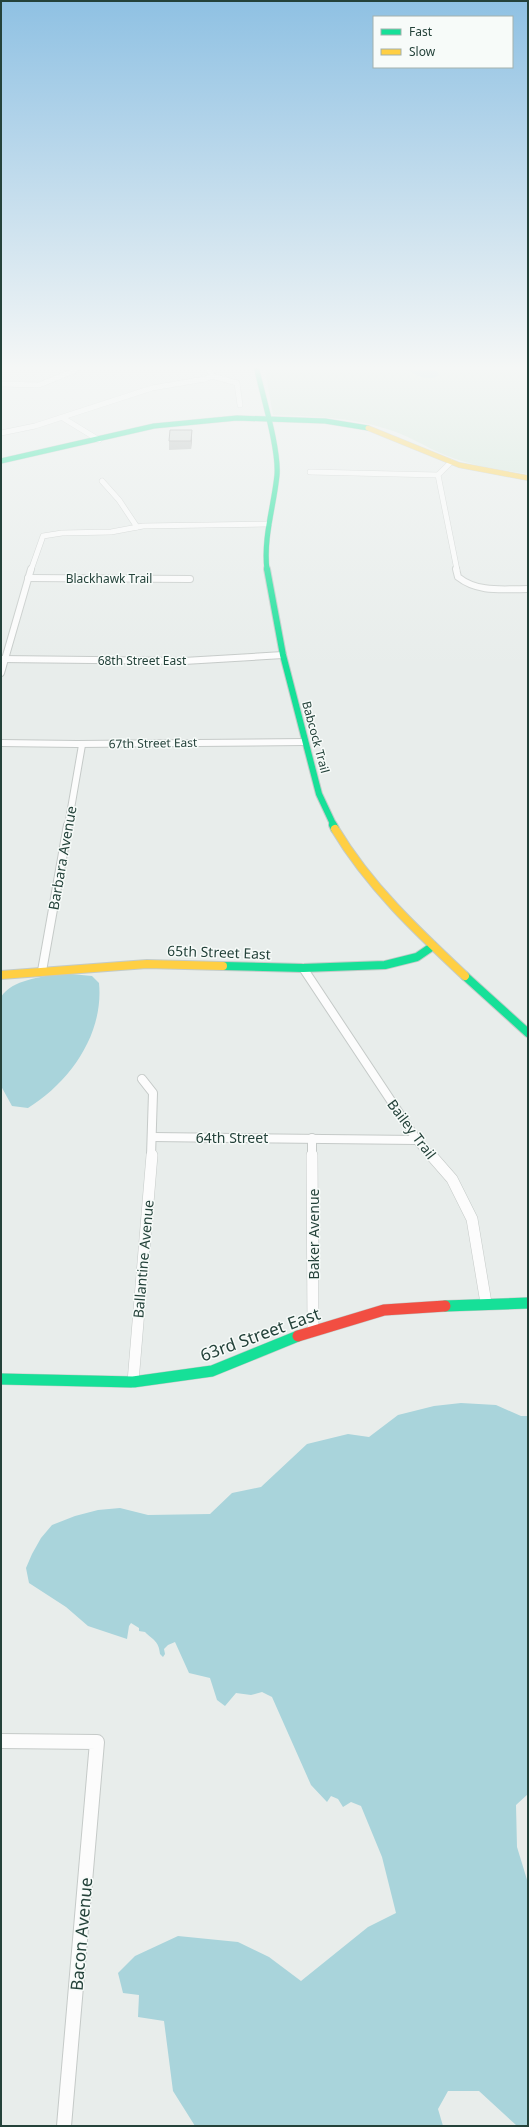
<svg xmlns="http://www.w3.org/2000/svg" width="529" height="2127" font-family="'Noto Sans',sans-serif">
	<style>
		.green { fill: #d1e6d8 }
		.water { fill: #a9d4db }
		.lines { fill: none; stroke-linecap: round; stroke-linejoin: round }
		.street-far4-casing { stroke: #c5cac8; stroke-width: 6 }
		.street-far3-casing { stroke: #c5cac8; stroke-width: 8 }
		.street-far2-casing { stroke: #c5cac8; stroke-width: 10 }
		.street-far1-casing { stroke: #c5cac8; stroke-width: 12 }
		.street-casing { stroke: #c5cac8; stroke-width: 16 }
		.fast-far3-casing { stroke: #c3cbc8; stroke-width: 6 }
		.fast-far2-casing { stroke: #c3cbc8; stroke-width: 8 }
		.fast-far1-casing { stroke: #c3cbc8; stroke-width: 10 }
		.fast-casing { stroke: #c3cbc8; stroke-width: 12 }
		.slow-far1-casing { stroke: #c3cbc8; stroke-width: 6 }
		.slow-casing { stroke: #c3cbc8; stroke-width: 10 }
		.jam-casing { stroke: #c3cbc8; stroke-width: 12 }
		.street-far4 { stroke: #fcfcfc; stroke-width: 5 }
		.street-far3 { stroke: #fcfcfc; stroke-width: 6 }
		.street-far2 { stroke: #fcfcfc; stroke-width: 8 }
		.street-far1 { stroke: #fcfcfc; stroke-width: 11 }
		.street { stroke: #fcfcfc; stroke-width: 14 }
		.fast-far3 { stroke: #16e098; stroke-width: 5 }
		.fast-far2 { stroke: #16e098; stroke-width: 6 }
		.fast-far1 { stroke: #16e098; stroke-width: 8 }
		.fast { stroke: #16e098; stroke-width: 11 }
		.slow-far1 { stroke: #ffcf43; stroke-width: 5 }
		.slow { stroke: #ffcf43; stroke-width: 8 }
		.jam { stroke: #f24e42; stroke-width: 11 }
		.wall { fill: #b2b6b5 }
		.shaded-wall { fill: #919493 }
		.building { fill: #cfd4d2; stroke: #919493 }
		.labels { text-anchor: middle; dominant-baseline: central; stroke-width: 3; stroke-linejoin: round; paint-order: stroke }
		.far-street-label { font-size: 12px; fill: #24423a; stroke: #f7fbf9 }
		.street-label { font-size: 14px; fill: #24423a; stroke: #f7fbf9 }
		.near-street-label { font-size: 17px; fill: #24423a; stroke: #f7fbf9 }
	</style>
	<rect width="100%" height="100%" fill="#e8edeb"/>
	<path class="green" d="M 265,370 L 528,370 L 528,474 C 500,470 472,466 445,455 C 425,447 408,435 387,429 C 350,417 311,416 273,415 Z"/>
	<g class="water">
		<path d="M 408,370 L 435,370 L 439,374 L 438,376 C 427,381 417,376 408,370 Z"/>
		<path d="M 60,973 L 92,976 L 99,983 C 104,1034 70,1082 28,1108 L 12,1106 L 1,1086 L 1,997 C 13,979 40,978 60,973 Z"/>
		<path d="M 461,1403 L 496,1405 L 521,1416 L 528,1416 L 528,1794 L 516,1805 L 517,1847 L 528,1883 L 528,2126 L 516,2125 L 479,2091 L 448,2091 L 438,2109 L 443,2126 L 195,2126 L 173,2091 L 164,2021 L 138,2017 L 139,1995 L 123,1993 L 118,1973 L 135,1956 L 178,1936 L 238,1942 L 269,1957 L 301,1981 L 368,1927 L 396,1913 L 382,1857 L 361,1806 L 351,1802 L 343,1807 L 338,1799 L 331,1796 L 327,1802 L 311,1785 L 272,1697 L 262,1692 L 251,1695 L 236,1693 L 225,1706 L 217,1700 L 210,1678 L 189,1673 L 175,1642 L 168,1645 L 164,1649 L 165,1654 L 163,1657 L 160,1654 C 159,1641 153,1640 145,1632 L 139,1631 L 139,1628 L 131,1623 L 129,1626 L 127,1639 L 88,1626 L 66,1607 L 29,1583 L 26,1568 L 32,1554 L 41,1538 L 52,1525 L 75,1516 L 98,1510 L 120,1508 L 148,1515 L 210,1514 L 232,1493 L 261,1487 L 307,1444 L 348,1434 L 369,1437 L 398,1415 L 434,1406 Z"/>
	</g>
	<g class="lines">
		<defs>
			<g id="street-far4">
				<polyline points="212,376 237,383 240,405"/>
				<polyline points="1,384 39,385 76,370"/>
				<polyline points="63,418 99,440"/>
				<polyline points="1,433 35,426 152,388 205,379 212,376 209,370"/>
				<polyline points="451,462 438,475 457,570"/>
				<polyline points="310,472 438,475"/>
				<polyline points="102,481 119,500 137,527"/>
				<polyline points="31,570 43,536 62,533 111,532 143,526 269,524"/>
			</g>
			<g id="street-far3">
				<path d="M 456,569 L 458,577 C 478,593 503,589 528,589"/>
				<polyline points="28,578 190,579"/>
				<polyline points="1,659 184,661 283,655"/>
				<polyline points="1,673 31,569"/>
				<polyline points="1,743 77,744 305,742"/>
				<polyline points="68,826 82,745"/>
			</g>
			<g id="street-far2">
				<polyline points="303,968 417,1140 431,1156"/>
				<polyline points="42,971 68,825"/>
				<polyline points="142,1079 153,1093 151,1156"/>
				<polyline points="153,1137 417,1140"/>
				<polyline points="312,1138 312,1156"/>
			</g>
			<g id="street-far1">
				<polyline points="312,1155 313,1330"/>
				<polyline points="431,1155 452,1179 472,1219 486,1303"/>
				<polyline points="133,1382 152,1155"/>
			</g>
			<polyline id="street" points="1,1741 97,1742 64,2126"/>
			<g id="fast-far3">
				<path d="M 257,370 C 263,397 279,449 277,475 C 274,506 263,538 267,570"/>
				<polyline points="1,461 154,426 237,418 325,421 368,428"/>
			</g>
			<polyline id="fast-far2" points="267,569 283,655 319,794 334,826"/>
			<g id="fast-far1">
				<polyline points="333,825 335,829"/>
				<polyline points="223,966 303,968 385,965 417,957 433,946"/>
				<polyline points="465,976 528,1033"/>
			</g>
			<g id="fast">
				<polyline points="445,1306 528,1303"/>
				<polyline points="1,1379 133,1382 212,1371 298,1336"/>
			</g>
			<polyline id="slow-far1" points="368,428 459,465 528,478"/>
			<g id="slow">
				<path d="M 335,829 C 369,886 417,931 465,976"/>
				<polyline points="1,975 147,964 223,966"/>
			</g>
			<polyline id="jam" points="298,1336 384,1310 445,1306"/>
		</defs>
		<use href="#street-far4" class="street-far4-casing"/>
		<use href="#street-far3" class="street-far3-casing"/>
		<use href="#street-far2" class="street-far2-casing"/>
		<use href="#street-far1" class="street-far1-casing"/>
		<use href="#street" class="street-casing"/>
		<use href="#fast-far3" class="fast-far3-casing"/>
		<use href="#fast-far2" class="fast-far2-casing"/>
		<use href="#fast-far1" class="fast-far1-casing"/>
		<use href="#fast" class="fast-casing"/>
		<use href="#slow-far1" class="slow-far1-casing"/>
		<use href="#slow" class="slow-casing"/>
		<use href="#jam" class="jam-casing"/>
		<use href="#street-far4" class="street-far4"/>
		<use href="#street-far3" class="street-far3"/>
		<use href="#street-far2" class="street-far2"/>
		<use href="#street-far1" class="street-far1"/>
		<use href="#street" class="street"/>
		<use href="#fast-far3" class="fast-far3"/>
		<use href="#fast-far2" class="fast-far2"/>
		<use href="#fast-far1" class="fast-far1"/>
		<use href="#fast" class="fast"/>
		<use href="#slow-far1" class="slow-far1"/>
		<use href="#slow" class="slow"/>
		<use href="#jam" class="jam"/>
	</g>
	<polygon class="wall" points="192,430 192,439 191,449 169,450 169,441"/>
	<polygon class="shaded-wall" points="192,430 192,439 191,449 191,441"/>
	<polygon class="building" points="170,430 192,430 191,441 169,441"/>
	<linearGradient id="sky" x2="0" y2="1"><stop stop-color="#8fc1e3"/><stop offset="0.55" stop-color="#f5f7f6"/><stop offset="1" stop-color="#f5f7f6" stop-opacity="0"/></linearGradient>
	<rect width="529" height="668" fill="url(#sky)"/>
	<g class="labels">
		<g class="far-street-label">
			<text x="109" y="578">Blackhawk Trail</text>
			<text x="142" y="660">68th Street East</text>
			<text transform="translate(316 737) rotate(75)">Babcock Trail</text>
			<text transform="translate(153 743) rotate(-1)">67th Street East</text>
		</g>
		<g class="street-label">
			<text transform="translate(62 858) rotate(-80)">Barbara Avenue</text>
			<text transform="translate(219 952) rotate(2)">65th Street East</text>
			<text transform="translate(412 1129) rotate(53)">Bailey Trail</text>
			<text x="232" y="1137">64th Street</text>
			<text transform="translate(313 1234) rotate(-90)">Baker Avenue</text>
			<text transform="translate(143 1259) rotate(-85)">Ballantine Avenue</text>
		</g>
		<g class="near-street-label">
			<text transform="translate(260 1334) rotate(-20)">63rd Street East</text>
			<text transform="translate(81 1934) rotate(-85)">Bacon Avenue</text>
		</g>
	</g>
	<rect width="529" height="2127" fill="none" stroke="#24423a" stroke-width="4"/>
	<rect x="373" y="16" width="140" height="52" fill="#f7fbf9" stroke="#a3b1ad"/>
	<rect x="381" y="29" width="20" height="6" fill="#16e098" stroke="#a3b1ad"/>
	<text x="409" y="36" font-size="12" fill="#24423a">Fast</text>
	<rect x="381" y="49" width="20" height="6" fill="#ffcf43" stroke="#a3b1ad"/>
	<text x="409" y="56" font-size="12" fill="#24423a">Slow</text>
</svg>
